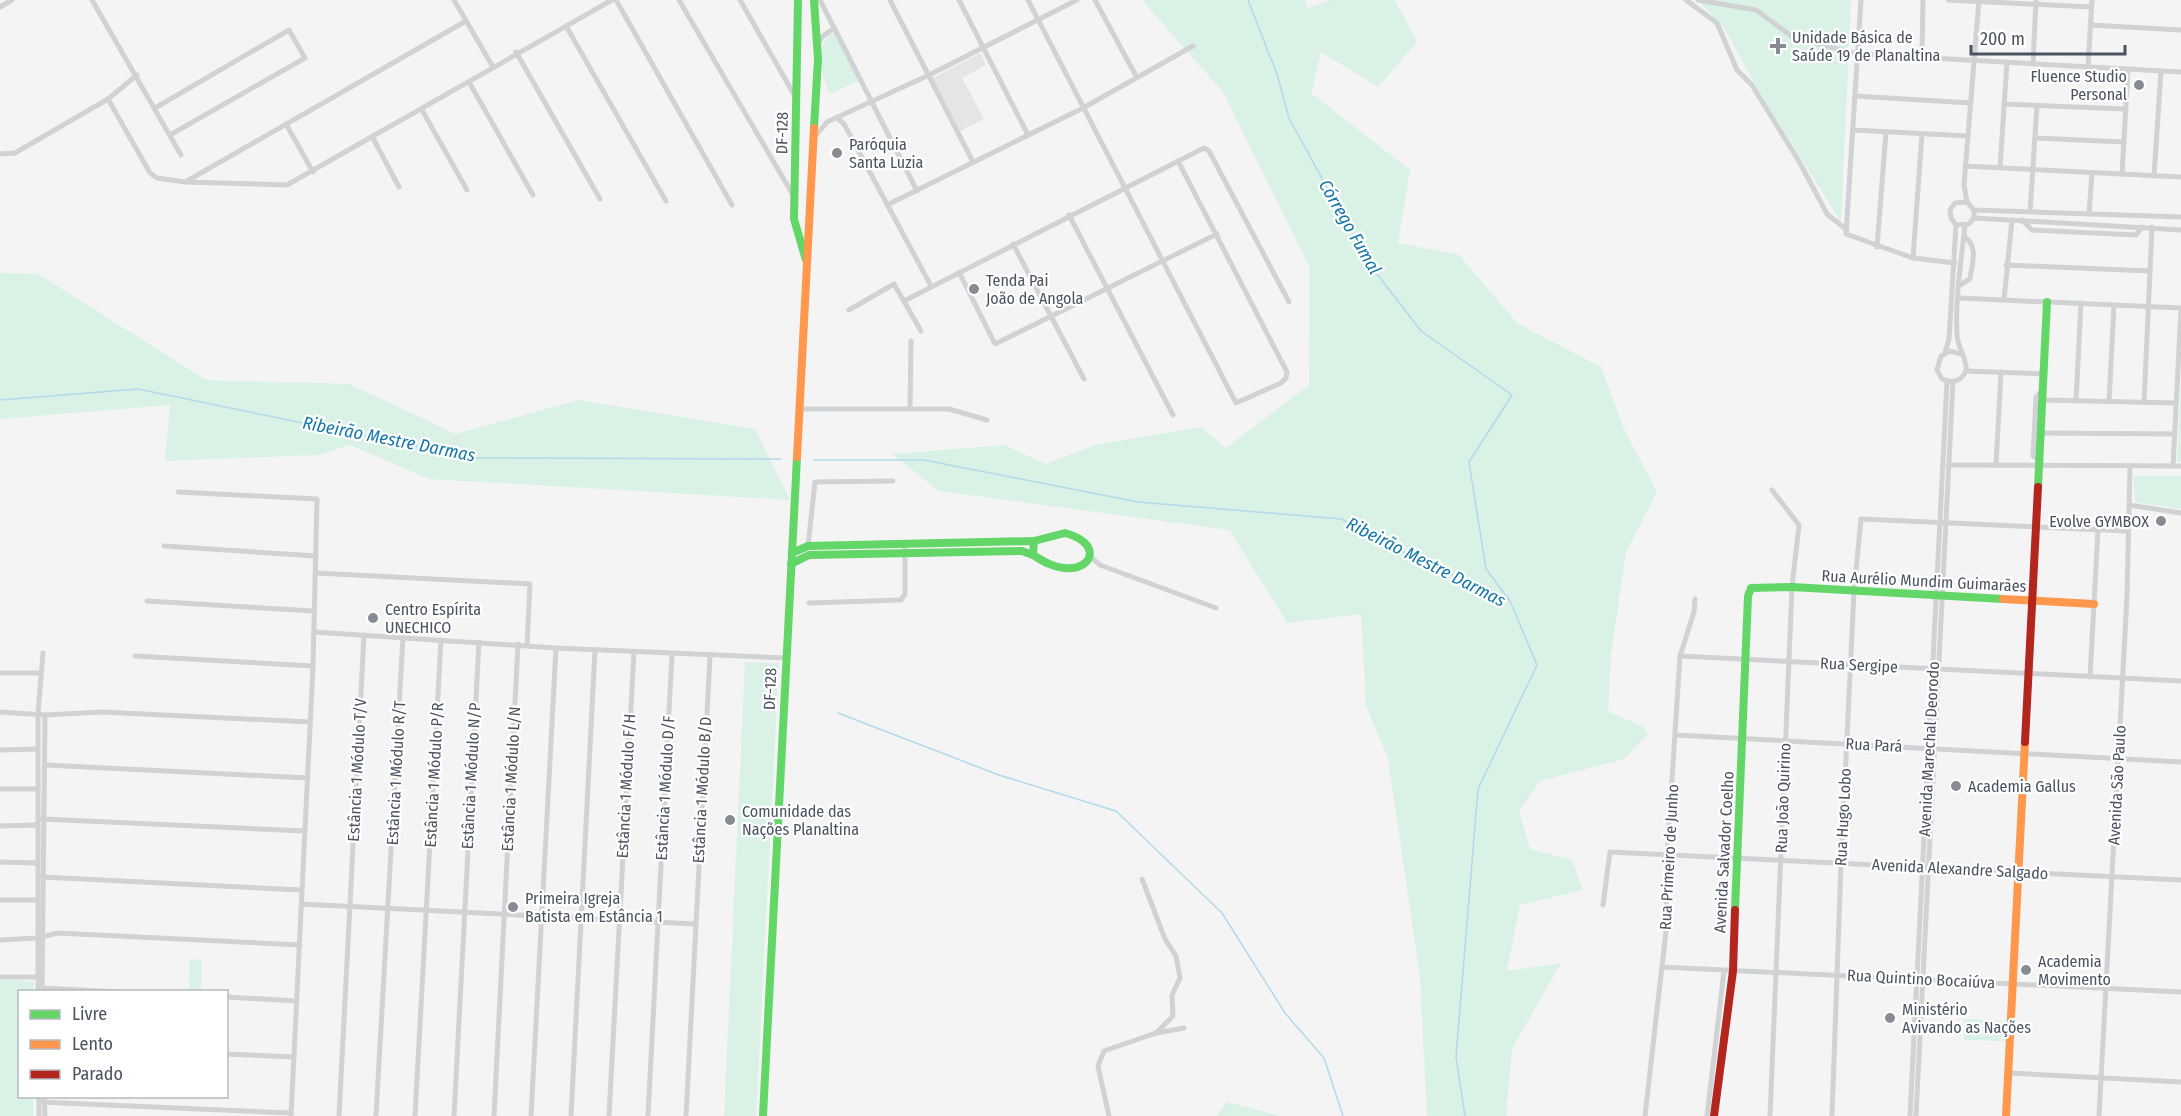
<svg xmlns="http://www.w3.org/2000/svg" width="2181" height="1116" font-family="'Fira Sans Condensed',sans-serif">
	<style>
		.education { fill: #e6e5e6 }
		.green { fill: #daf1e6 }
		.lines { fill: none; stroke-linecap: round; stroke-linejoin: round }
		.stream { stroke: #b2d9ec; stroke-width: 1.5 }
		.street { stroke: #d0d2d4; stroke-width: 5 }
		.fast { stroke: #63d668; stroke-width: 8 }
		.slow { stroke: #ff974d; stroke-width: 8 }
		.jam { stroke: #b3261e; stroke-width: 8 }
		.poi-dot { fill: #868b94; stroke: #fff; stroke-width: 2 }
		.labels { text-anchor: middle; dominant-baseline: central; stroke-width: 4.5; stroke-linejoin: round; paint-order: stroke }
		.poi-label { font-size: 16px; fill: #4b5360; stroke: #fff; text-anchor: start }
		.street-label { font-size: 16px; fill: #4b5360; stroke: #fff }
		.water-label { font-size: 18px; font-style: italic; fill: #1477aa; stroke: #fff }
	</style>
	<rect width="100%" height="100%" fill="#f4f4f4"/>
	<polygon class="education" points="980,53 986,65 962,78 984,119 960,131 933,78"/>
	<g class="green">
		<polygon points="1142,0 1305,0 1307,9 1331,0 1395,0 1417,42 1378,87 1321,52 1311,93 1410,170 1398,243 1459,255 1517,323 1601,367 1624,429 1657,492 1626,552 1611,654 1608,712 1643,726 1648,734 1624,759 1540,781 1519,811 1530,849 1572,860 1583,890 1520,905 1507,971 1561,963 1512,1049 1506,1116 1427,1116 1420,978 1388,758 1366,706 1361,614 1287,623 1230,530 939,491 892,454 1004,445 1046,464 1095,445 1201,427 1226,448 1309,385 1310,268 1223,92"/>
		<polygon points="1698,0 1851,0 1841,222 1757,88 1725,29"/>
		<path d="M 829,34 L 835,34 L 858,81 L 830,94 C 822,77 815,51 829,34 Z"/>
		<polygon points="0,273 38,274 206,380 349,384 456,434 578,400 755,429 790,500 429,479 350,445 318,455 165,461 170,405 0,419"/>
		<polygon points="2181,380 2181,461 2177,462"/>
		<polygon points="2133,476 2181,476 2181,509 2135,502"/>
		<polygon points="745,662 779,663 756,1116 724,1116"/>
		<polygon points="190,959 202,960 201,991 189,991"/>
		<polygon points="0,980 34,981 33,991 20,992 20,1096 33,1097 33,1116 0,1116"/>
		<polygon points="1964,1019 2006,1021 2006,1041 1964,1040"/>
		<polygon points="1227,1102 1280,1116 1216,1116"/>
	</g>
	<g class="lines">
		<g class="stream">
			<polyline points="1248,0 1277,74 1289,118 1367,261 1421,331 1512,395 1469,462 1486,569 1510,601 1537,665 1478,789 1456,1057 1465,1116"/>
			<polyline points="0,400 138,389 473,458 781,459"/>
			<polyline points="814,460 924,460 1138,502 1341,519 1415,558 1509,600"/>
			<polyline points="838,713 999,775 1116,811 1222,913 1285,1013 1324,1058 1343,1116"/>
		</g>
		<g class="street">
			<polyline points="92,0 181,155"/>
			<polyline points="454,0 493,67"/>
			<polyline points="616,0 732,205"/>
			<polyline points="679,0 793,195"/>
			<polyline points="740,0 796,98"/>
			<polyline points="820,0 917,191"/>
			<polyline points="890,0 973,162"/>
			<polyline points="959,0 1028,135"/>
			<polyline points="1028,0 1236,403 1281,383 1286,378 1287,372 1178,161"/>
			<polyline points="1095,0 1136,76"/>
			<polyline points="1686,0 1717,23 1737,70 1752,85 1800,163 1827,214 1847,230"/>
			<polyline points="1698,0 1756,10 1794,38 1858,54 2181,72"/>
			<polyline points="1861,0 1846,234 1913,258 1955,263"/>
			<polyline points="1948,0 2091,7"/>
			<polyline points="0,7 12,0"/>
			<polyline points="2090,25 2181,30"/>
			<polyline points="566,26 666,201"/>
			<polyline points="818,44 823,36 833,29"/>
			<polyline points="516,52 600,199"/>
			<polyline points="1922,58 1923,0"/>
			<polyline points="2033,64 2036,0"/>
			<polyline points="2088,67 2092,0"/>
			<polyline points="469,82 533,195"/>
			<polyline points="1855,96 1971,103"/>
			<polyline points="108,99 150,173 157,178 185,182 287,185 612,0"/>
			<polyline points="2004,104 2126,109"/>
			<polyline points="155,108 289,30 305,58 170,135"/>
			<polyline points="422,110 467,190"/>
			<polyline points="837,118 844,124 931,286"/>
			<polyline points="286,124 313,172"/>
			<polyline points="1853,130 1968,136"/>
			<polyline points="373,138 399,187"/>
			<polyline points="814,138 827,122 929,75 1077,0"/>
			<polyline points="2035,138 2124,142"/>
			<polyline points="0,154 15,153 108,99 137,75"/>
			<polyline points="1965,166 2181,177"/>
			<polyline points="2000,168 2007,62"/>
			<polyline points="2122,174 2128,69"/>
			<polyline points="2154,176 2161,71"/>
			<polyline points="187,181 466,21"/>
			<polyline points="1967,202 1964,185 1979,0"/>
			<polyline points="887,205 1083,108 1193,46"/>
			<polyline points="1974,210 2181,217"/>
			<polyline points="2030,212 2037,105"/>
			<polyline points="2089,214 2092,173"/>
			<polyline points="1069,215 1173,415"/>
			<polyline points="1974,218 2181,230"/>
			<polyline points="2022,220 2032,230 2136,235 2142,227"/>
			<polyline points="1013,244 1084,379"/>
			<polyline points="1877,247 1886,132"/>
			<polyline points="1913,258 1922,134"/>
			<polyline points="2006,265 2150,271"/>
			<polyline points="959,272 995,344 1217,234"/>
			<path d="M 1960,285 L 1970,279 C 1972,263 1979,247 1964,236"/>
			<polyline points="1959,298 2181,308"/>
			<polyline points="2004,300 2012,220"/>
			<polyline points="904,301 1204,148 1209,151 1289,302"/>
			<polyline points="849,310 894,284 921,331"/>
			<polyline points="1945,353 1949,339 1956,225 1951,218 1950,210 1955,203 1967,202 1974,210 1974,218 1969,224 1956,225"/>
			<path d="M 1961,354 L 1950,351 L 1941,356 L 1937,370 L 1942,379 C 1953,384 1961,381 1966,371 C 1968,360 1958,349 1957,335 C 1955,300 1961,261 1965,226"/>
			<polyline points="1966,371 2044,374"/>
			<polyline points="2043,400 2176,403"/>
			<polyline points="2076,401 2081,303"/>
			<polyline points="2109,402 2114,305"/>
			<polyline points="2144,403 2152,227"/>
			<polyline points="910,408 911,341"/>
			<polyline points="799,409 949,409 987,420"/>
			<polyline points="2041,433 2175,434"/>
			<polyline points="2040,461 2033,456 2036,397 2043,390"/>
			<polyline points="1948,465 2181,466"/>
			<polyline points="1996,465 2001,372"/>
			<polyline points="2173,466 2181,310"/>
			<polyline points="178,492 317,499 313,666 291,1116"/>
			<polyline points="2129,505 2181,513"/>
			<polyline points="164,546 316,556"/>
			<polyline points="808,546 815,482 893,481"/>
			<polyline points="1091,557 1100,565 1216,608"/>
			<polyline points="316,573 530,584 527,645"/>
			<polyline points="147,601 314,611"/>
			<polyline points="809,603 901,600 905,594 905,546"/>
			<polyline points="314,632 556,648 785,658"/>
			<polyline points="135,656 313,666"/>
			<polyline points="1680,656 2181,681"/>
			<polyline points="0,673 40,673"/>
			<polyline points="2090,677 2098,529"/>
			<polyline points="0,712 45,715 102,712 310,722"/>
			<polyline points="1676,735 2181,762"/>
			<polyline points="0,750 38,749"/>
			<polyline points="46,765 308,778"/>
			<polyline points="0,789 38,789"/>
			<polyline points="42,819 305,831"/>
			<polyline points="0,826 38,825"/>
			<polyline points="0,862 38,863"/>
			<polyline points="42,877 301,890"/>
			<polyline points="1142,879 1165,939 1176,956 1180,978 1172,995 1173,1016 1156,1033"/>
			<polyline points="0,900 37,900"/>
			<polyline points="301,904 695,924"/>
			<polyline points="1603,905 1610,852 2181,880"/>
			<polyline points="0,940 38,938 57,933 300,945"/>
			<polyline points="1662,967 2181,992"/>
			<polyline points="0,977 37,977"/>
			<polyline points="42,988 119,992"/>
			<polyline points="38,992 38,713 43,653"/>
			<polyline points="42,992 45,715"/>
			<polyline points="226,997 297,1001"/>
			<polyline points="226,1054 294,1057"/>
			<polyline points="2008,1073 2181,1082"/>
			<polyline points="39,1096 39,1116"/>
			<polyline points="44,1096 45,1116"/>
			<polyline points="39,1102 291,1113"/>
			<polyline points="339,1116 364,635"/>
			<polyline points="376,1116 403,637"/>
			<polyline points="415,1116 441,640"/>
			<polyline points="454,1116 479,642"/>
			<polyline points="494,1116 518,644"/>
			<polyline points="531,1116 556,648"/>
			<polyline points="571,1116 595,650"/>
			<polyline points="609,1116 634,652"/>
			<polyline points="648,1116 672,654"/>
			<polyline points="686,1116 710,656"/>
			<polyline points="1109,1116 1098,1066 1104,1051 1156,1033 1184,1028"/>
			<polyline points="1645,1116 1666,931 1667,856 1680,656 1694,612 1695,599"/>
			<polyline points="1707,1116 1724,971"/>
			<polyline points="1770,1116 1792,587 1799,525 1772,490"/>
			<polyline points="1832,1116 1841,863 1854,591 1861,519 2127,531"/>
			<polyline points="1910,1116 1947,381"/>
			<polyline points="1916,1116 1953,382"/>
			<polyline points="2099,1116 2127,596 2130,466"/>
		</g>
		<g class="fast">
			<polyline points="798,0 794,219 806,260"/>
			<polyline points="814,0 818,59 814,128"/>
			<polyline points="2038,487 2047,302"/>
			<path d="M 1065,533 C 1103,543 1093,571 1064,568 C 1052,567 1043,561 1033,555 L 1034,541 Z"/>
			<polyline points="792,553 808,546 1034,541"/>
			<polyline points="791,564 809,555 1022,551 1033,555"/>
			<polyline points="1735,910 1748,596 1751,588 1792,587 2003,599"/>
			<polyline points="763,1116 797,457"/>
		</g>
		<g class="slow">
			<polyline points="797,457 814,128"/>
			<polyline points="2003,599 2094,604"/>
			<polyline points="2006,1116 2025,742"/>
		</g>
		<g class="jam">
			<polyline points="2025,742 2038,487"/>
			<polyline points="1714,1116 1733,971 1735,910"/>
		</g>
	</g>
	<g class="poi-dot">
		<path d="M1775 37h6v6h6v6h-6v6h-6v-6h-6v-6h6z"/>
		<circle cx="2139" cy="85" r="6"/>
		<circle cx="837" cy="153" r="6"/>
		<circle cx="974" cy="289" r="6"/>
		<circle cx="2161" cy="521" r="6"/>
		<circle cx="373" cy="618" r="6"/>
		<circle cx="1956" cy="786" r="6"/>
		<circle cx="730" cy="820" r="6"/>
		<circle cx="513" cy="907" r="6"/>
		<circle cx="2026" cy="970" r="6"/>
		<circle cx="1890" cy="1018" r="6"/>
	</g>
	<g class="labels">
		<g class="poi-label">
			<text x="1792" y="37">Unidade Básica de<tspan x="1792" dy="18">Saúde 19 de Planaltina</tspan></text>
			<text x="2127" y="76" text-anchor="end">Fluence Studio<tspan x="2127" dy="18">Personal</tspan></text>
			<text x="849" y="144">Paróquia<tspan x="849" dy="18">Santa Luzia</tspan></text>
			<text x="986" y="280">Tenda Pai<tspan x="986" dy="18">João de Angola</tspan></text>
			<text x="2149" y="521" text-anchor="end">Evolve GYMBOX</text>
			<text x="385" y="609">Centro Espírita<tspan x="385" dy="18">UNECHICO</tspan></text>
			<text x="1968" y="786">Academia Gallus</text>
			<text x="742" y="811">Comunidade das<tspan x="742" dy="18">Nações Planaltina</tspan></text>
			<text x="525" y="898">Primeira Igreja<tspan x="525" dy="18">Batista em Estância 1</tspan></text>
			<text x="2038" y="961">Academia<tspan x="2038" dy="18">Movimento</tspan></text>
			<text x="1902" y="1009">Ministério<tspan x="1902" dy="18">Avivando as Nações</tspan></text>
		</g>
		<g class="street-label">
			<text transform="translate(782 133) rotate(-89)">DF-128</text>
			<text transform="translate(1924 581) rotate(3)">Rua Aurélio Mundim Guimarães</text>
			<text transform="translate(1859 665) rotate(3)">Rua Sergipe</text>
			<text transform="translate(770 689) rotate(-88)">DF-128</text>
			<text transform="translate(1874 745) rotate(3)">Rua Pará</text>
			<text transform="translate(1929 749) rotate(-87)">Avenida Marechal Deorodo</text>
			<text transform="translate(357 770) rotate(-87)">Estância 1 Módulo T/V</text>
			<text transform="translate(396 773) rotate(-87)">Estância 1 Módulo R/T</text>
			<text transform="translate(434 775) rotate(-87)">Estância 1 Módulo P/R</text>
			<text transform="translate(471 776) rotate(-87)">Estância 1 Módulo N/P</text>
			<text transform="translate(511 779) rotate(-87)">Estância 1 Módulo L/N</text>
			<text transform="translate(2117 785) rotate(-87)">Avenida São Paulo</text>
			<text transform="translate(626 786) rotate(-87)">Estância 1 Módulo F/H</text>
			<text transform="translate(665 788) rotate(-87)">Estância 1 Módulo D/F</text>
			<text transform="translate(702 790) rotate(-87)">Estância 1 Módulo B/D</text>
			<text transform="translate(1783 798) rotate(-88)">Rua João Quirino</text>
			<text transform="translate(1843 817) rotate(-87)">Rua Hugo Lobo</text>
			<text transform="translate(1724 852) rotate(-87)">Avenida Salvador Coelho</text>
			<text transform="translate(1669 857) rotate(-87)">Rua Primeiro de Junho</text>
			<text transform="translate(1960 869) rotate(3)">Avenida Alexandre Salgado</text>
			<text transform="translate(1921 979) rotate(3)">Rua Quintino Bocaiúva</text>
		</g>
		<g class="water-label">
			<text transform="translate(1350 227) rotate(60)">Córrego Fumal</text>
			<text transform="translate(389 439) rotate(11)">Ribeirão Mestre Darmas</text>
			<text transform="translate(1426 562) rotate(27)">Ribeirão Mestre Darmas</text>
		</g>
	</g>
	<rect x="18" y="990" width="210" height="108" fill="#ffffff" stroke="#b7babf" stroke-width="1.5"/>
	<rect x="30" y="1010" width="30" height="9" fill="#63d668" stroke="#b7babf" stroke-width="1.5"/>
	<text x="72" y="1020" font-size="18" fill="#4b5360">Livre</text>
	<rect x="30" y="1040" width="30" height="9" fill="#ff974d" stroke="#b7babf" stroke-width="1.5"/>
	<text x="72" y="1050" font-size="18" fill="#4b5360">Lento</text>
	<rect x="30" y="1070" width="30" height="9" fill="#b3261e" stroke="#b7babf" stroke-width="1.5"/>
	<text x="72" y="1080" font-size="18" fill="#4b5360">Parado</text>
	<path d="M1971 45v9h154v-9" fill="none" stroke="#4b5360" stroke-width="3"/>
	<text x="1980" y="45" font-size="18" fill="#4b5360" stroke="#ffffff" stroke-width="4.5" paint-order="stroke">200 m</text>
</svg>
